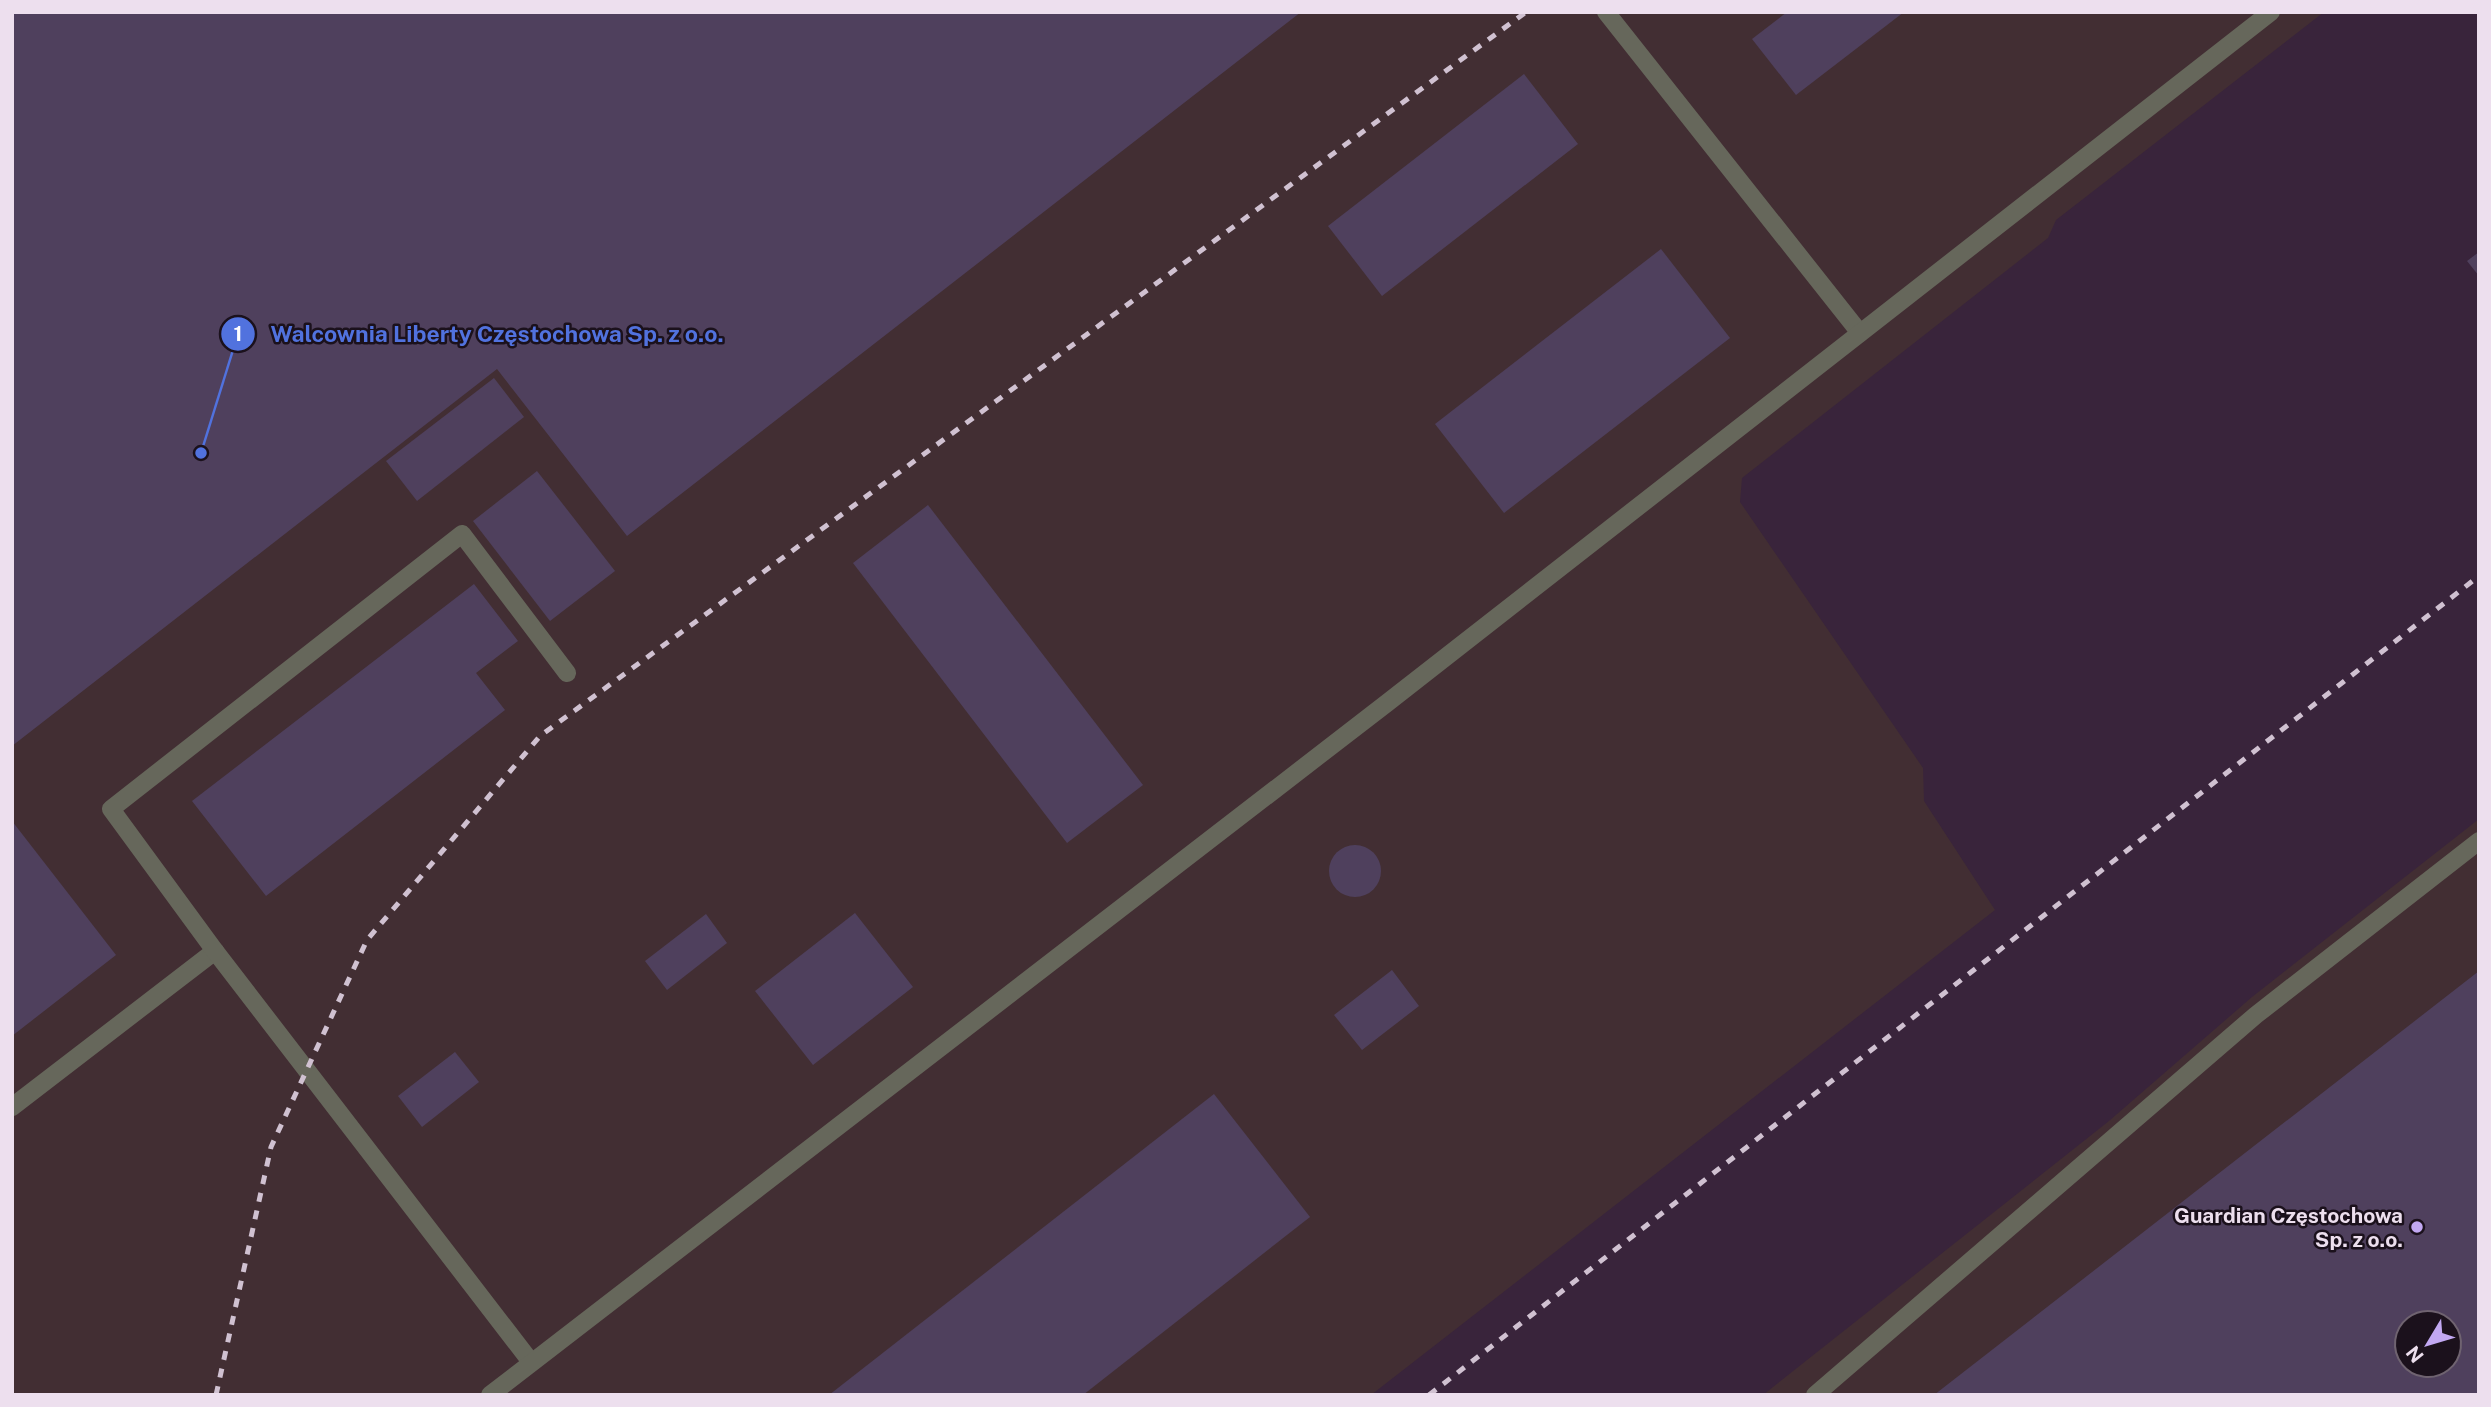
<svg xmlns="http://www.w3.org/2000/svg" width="2491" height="1407" font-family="'Public Sans',sans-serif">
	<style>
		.industrial { fill: #422e33; fill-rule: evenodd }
		.building { fill: #4f405d; fill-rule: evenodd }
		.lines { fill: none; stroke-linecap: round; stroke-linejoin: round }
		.minor { stroke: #66675b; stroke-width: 18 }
		.rail { stroke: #d0c1d1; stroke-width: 5; stroke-dasharray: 9 9; stroke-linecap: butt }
		.poi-dot { fill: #c2a8f2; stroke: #1b111c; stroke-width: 2.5 }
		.labels { text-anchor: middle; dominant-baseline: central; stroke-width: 5; stroke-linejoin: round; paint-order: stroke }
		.poi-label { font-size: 21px; font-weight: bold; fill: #eddfee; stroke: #1b111c; text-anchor: end }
		.leader { fill: none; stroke: #5172de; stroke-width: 2.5 }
		.callout-dot { fill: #5172de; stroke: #1b111c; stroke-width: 2.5 }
		.mark-label { font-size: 21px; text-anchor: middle; font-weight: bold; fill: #fff }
		.callout-label { font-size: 23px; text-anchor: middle; font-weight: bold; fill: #5172de; stroke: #1b111c; stroke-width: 5; stroke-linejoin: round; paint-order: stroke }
	</style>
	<rect width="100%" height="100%" fill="#39243b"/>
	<g class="industrial">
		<polygon points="12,12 2324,12 2056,220 2048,238 1742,478 1740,502 1923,768 1924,801 1995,910 1371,1395 12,1395"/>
		<path d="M 2479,819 L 2479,1395 L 1763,1395 L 2109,1121 L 2252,997 ZM 2407,1323 L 2449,1323 L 2449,1365 L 2407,1365 Z"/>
	</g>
	<g class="building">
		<polygon points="12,12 1301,12 627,536 497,369 12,746"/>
		<polygon points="1787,12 1904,12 1796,95 1752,39"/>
		<polygon points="1524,74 1578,144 1382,296 1328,226"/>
		<polygon points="1661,249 1730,338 1504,513 1435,424"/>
		<polygon points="2479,252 2479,276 2467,261"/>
		<polygon points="494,378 524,417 417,501 386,461"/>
		<polygon points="537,471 615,571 550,621 473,521"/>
		<polygon points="928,505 1143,785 1067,843 853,563"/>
		<polygon points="474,584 518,641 476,673 505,710 266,896 192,801"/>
		<polygon points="12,821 116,955 12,1036"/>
		<circle cx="1355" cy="871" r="26"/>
		<polygon points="855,913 913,987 813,1065 755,991"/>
		<polygon points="706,914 727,943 667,990 645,961"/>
		<polygon points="1392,970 1419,1006 1362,1050 1334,1015"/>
		<path d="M 2479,971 L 2479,1395 L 1934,1395 ZM 2407,1323 L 2449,1323 L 2449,1365 L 2407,1365 Z"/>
		<polygon points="455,1052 479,1082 422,1127 398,1096"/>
		<polygon points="1214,1094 1310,1217 1083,1395 829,1395"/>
	</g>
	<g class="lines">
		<g class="minor">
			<polyline points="1606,12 1860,333"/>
			<polyline points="12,1107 215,951"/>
			<polyline points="531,1362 215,951 111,809 462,534 567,673"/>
			<polyline points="490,1395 1387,703 2271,12"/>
			<polyline points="1815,1395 2256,1015 2479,841"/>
		</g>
		<g class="rail">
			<polyline points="216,1395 271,1147 367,940 540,736 1526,12"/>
			<polyline points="1429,1395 2479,576"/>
		</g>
	</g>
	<circle class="poi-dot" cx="2417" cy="1227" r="7"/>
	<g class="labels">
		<g class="poi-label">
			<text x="2403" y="1215">Guardian Częstochowa<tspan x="2403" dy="24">Sp. z o.o.</tspan></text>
		</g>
	</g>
	<path class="leader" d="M201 453L238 334"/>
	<g class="callout-dot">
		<circle cx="201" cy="453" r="7"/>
		<circle cx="238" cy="334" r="18"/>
	</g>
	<g class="mark-label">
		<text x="238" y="341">1</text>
	</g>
	<g class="callout-label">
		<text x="497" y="342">Walcownia Liberty Częstochowa Sp. z o.o.</text>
	</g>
	<rect width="2491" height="1407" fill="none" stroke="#eddfee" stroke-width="28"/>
	<g transform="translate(2428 1344) rotate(232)"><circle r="33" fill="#1b111c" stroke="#6f6370" stroke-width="2"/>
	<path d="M0-5L12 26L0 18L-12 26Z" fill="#c2a8f2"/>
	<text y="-10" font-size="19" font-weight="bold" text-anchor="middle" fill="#eddfee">N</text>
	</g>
</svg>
